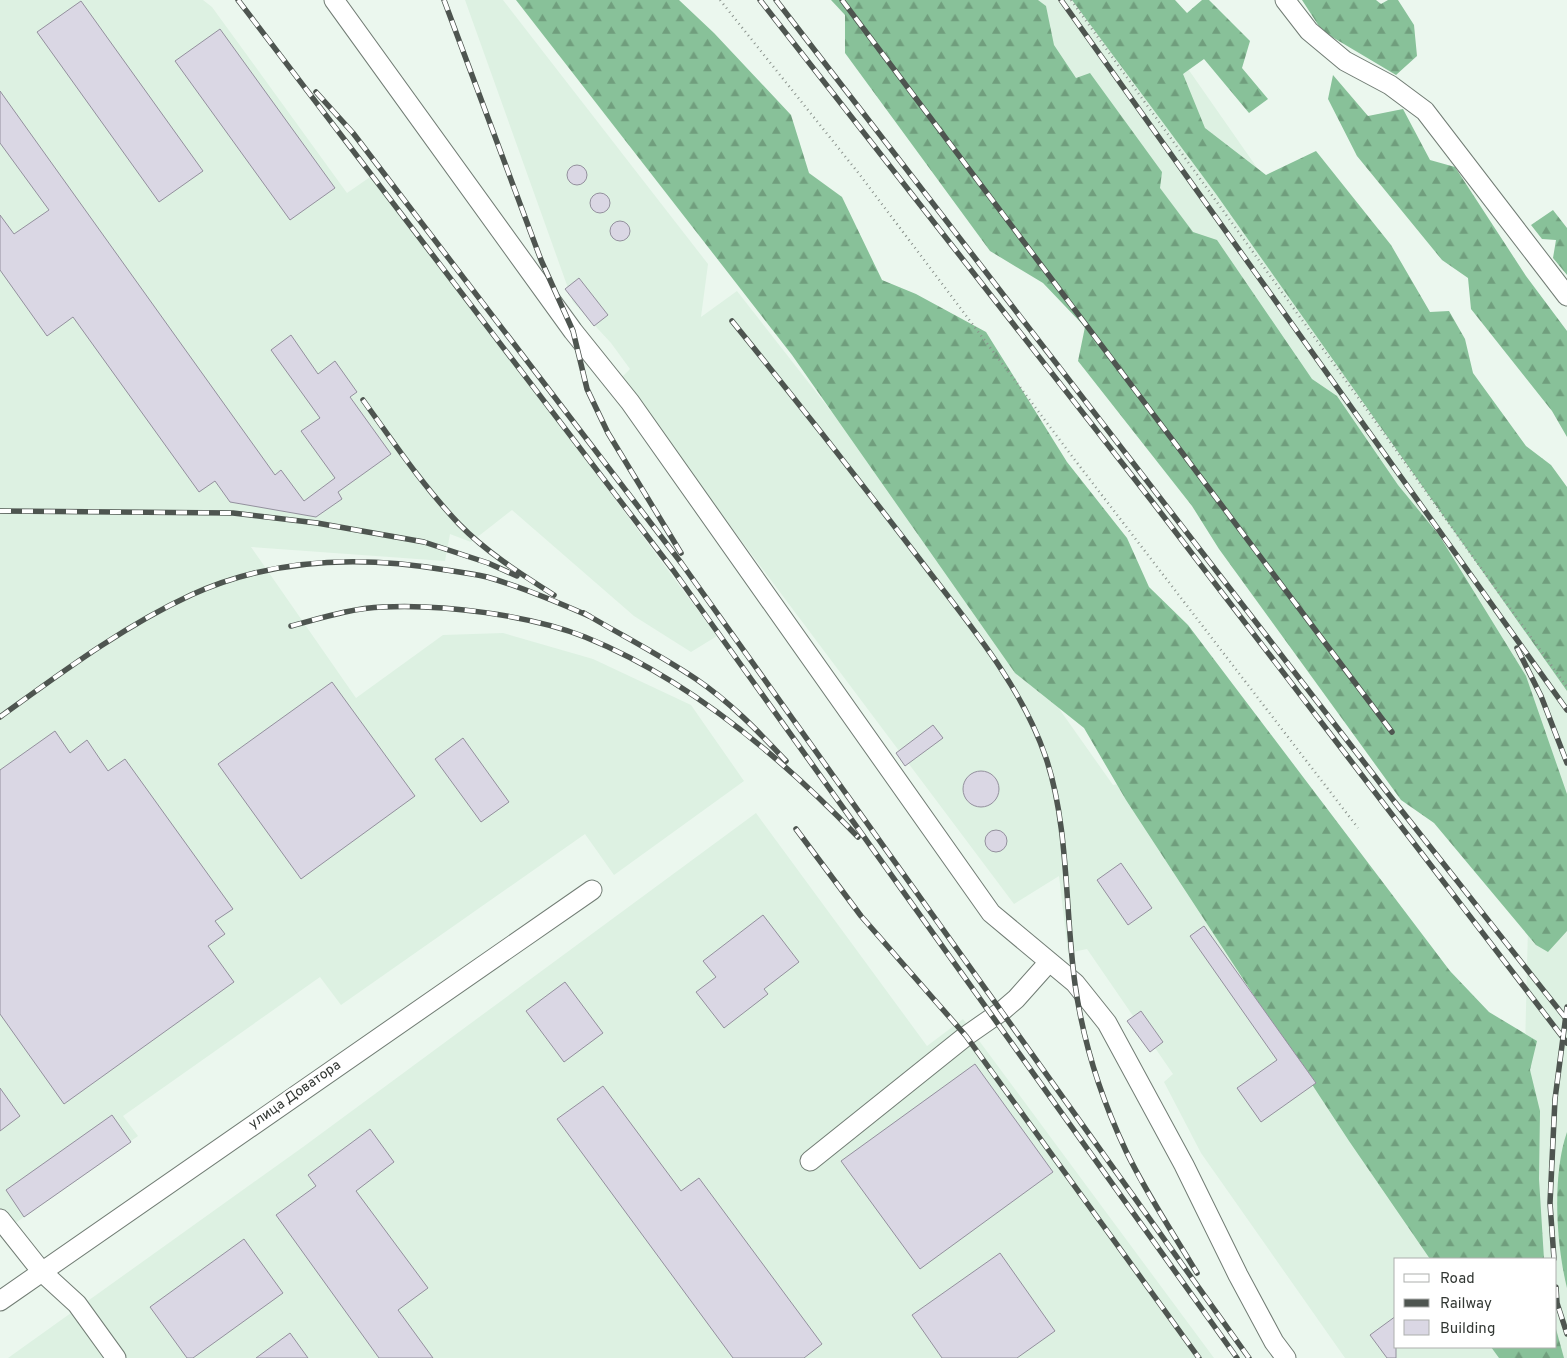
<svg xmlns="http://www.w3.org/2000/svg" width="1567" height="1358" font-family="Overpass,sans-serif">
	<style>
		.built { fill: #ddf1e2 }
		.forest { fill: url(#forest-firs) }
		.building { fill: #dad7e4; stroke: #93909d }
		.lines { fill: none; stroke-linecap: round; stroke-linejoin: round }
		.minor-casing { stroke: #717c74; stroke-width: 21 }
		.path { stroke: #8b938d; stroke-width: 2.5; stroke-dasharray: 1 4; stroke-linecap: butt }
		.minor { stroke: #fff; stroke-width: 19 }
		.rail-casing { stroke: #4e5550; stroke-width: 5.5 }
		.rail { stroke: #fff; stroke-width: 4; stroke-dasharray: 11; stroke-linecap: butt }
		.labels { text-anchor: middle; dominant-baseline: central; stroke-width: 4.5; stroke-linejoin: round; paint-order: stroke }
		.street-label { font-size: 14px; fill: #323733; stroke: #fff }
	</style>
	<defs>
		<pattern id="forest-firs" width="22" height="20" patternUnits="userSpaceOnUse" patternTransform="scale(1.25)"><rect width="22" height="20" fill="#88c199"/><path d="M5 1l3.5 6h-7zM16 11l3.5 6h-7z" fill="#709e7d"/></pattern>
	</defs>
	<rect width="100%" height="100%" fill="#ebf7ee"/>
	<g class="built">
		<polygon points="0,0 203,0 212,7 347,193 373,175 717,636 691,652 634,616 512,510 471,542 450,534 445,561 251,547 356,698 443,635 503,633 593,659 691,705 744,781 614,875 585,834 341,1005 320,977 123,1116 138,1136 0,1234"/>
		<polygon points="465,0 503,0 708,264 701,317 737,291 1014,645 1113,785 1118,784 1438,1259 1396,1259 1396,1347 1498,1347 1506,1358 1345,1358 1201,1153 1164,1082 1173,1074 1087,949 1068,953 1059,876 1014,904 620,379 630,369 611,343 573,302"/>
		<polygon points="1009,0 1140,0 1567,612 1567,1358 1549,1358 1556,1347 1556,1259 1521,1259 1520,1251 1532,765"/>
		<polygon points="756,813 927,1046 963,1019 1214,1358 8,1358 303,1147"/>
	</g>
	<g class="forest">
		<polygon points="516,0 679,0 714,33 791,115 809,173 842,197 882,280 916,294 986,332 1067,462 1127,538 1149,587 1188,625 1450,971 1489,1012 1537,1041 1530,1070 1540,1111 1539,1179 1544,1259 1430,1259 1349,1141 1126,800 1084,728 1015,673 792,355"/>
		<polygon points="831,0 1038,0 1046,6 1054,45 1076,78 1090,73 1162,172 1160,188 1193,232 1217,240 1312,379 1337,396 1398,485 1439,535 1526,676 1567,794 1567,931 1548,952 1536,945 1434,823 1401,800 1219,549 1192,506 1078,361 1085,327 1043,283 990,251 845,53 845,15"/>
		<polygon points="1072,0 1175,0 1187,13 1202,0 1209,0 1250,41 1242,68 1268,99 1249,113 1204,59 1183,74 1205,128 1266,175 1316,151 1391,245 1430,312 1449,311 1465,339 1473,373 1526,446 1551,465 1567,487 1567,691 1216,194"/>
		<polygon points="1302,0 1376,0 1381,4 1388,0 1398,0 1414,25 1417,56 1396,75 1322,31"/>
		<polygon points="1333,75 1368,116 1403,109 1430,160 1455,167 1526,276 1567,331 1567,437 1552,411 1471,309 1468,278 1442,260 1357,156 1328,99"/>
		<polygon points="1553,210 1567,228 1567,275 1553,258 1556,240 1542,239 1531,225"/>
		<path d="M 1567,1132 L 1567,1288 C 1556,1244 1552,1175 1567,1132 Z"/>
		<polygon points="1556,1329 1564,1358 1499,1358 1491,1347 1556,1347"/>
	</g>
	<g class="building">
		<polygon points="81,1 203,171 159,202 37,32"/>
		<polygon points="220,29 335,188 290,220 175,61"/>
		<polygon points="0,91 275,475 281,470 304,501 335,478 301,431 320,418 271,350 291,335 318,374 335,361 357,392 350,397 391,454 338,492 342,499 316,517 230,502 215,481 199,492 73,317 47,336 0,270 0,215 14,234 49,210 0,143"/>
		<circle cx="577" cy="175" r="10"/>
		<circle cx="600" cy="203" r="10"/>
		<circle cx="620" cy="231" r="10"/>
		<polygon points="579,278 608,315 594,326 565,289"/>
		<polygon points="332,682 415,796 301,879 218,764"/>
		<polygon points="933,725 943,738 905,766 896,753"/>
		<polygon points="55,731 70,753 87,740 108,771 125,759 233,909 215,921 225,934 208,946 234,982 64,1104 0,1014 0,770"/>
		<polygon points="463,738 509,802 481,822 435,759"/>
		<circle cx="981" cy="789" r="18"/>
		<circle cx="996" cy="841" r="11"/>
		<polygon points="1121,863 1152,908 1128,925 1097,880"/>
		<polygon points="763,915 799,962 764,989 768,994 724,1028 696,992 716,977 703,961"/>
		<polygon points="1204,926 1316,1083 1261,1122 1237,1088 1277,1060 1190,936"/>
		<polygon points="565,982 603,1033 564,1062 526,1011"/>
		<polygon points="1141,1011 1163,1042 1150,1052 1127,1021"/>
		<polygon points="975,1064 1053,1172 920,1269 841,1161"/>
		<polygon points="603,1086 681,1191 699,1178 822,1344 804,1358 733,1358 557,1119"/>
		<polygon points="0,1088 20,1116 0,1131"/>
		<polygon points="112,1115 131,1142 24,1217 6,1190"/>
		<polygon points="370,1129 394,1162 356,1191 428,1288 398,1310 433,1358 379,1358 276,1215 316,1186 308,1175"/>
		<polygon points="244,1239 283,1293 193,1358 187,1358 150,1307"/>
		<polygon points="1000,1253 1055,1331 1017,1358 942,1358 912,1315"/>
		<polygon points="1396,1316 1396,1358 1387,1358 1370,1335"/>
		<polygon points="290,1333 308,1358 256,1358"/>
	</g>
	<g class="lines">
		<defs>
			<g id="minor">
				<polyline points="334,0 573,331 630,402 991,913 1075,983 1107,1023 1184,1165 1238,1275 1274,1342 1286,1358"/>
				<polyline points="1285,0 1309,31 1345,61 1390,85 1425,111 1567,296"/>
				<polyline points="810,1161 966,1036 1002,1011 1016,999 1049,962"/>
				<polyline points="0,1219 42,1272 77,1304 116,1358"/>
				<polyline points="0,1301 592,890"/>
			</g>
		</defs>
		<use href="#minor" class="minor-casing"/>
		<g class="path">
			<polyline points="720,0 860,175 1081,468 1358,828"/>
			<polyline points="1071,0 1567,687"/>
		</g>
		<use href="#minor" class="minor"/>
		<defs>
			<g id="rail">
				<polyline points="238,0 673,570 1237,1358"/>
				<polyline points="444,0 541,260 573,331 587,389 608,433 681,553"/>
				<polyline points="760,0 1151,500 1567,1043"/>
				<polyline points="776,0 1390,796 1567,1020"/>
				<polyline points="842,0 1392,732"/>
				<polyline points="1061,0 1567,710"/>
				<polyline points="316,92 353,133 682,564 1249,1358"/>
				<path d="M 732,321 C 796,400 859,480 921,561 C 967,622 1021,684 1046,758 C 1069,826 1065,912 1075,984 C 1083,1042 1101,1098 1126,1151 C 1146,1193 1173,1233 1197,1273"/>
				<path d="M 363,400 C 394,443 423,486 459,524 C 486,552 521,574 554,595"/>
				<polyline points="0,511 233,513 317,523 424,542 488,563 517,576"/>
				<path d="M 584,613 C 621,635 660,655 696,679 C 730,702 758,731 786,761"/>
				<path d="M 291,626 C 321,618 352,608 383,607 C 442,604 530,615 585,637 C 687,678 782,758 858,837"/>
				<polyline points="1517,648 1541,696 1567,763"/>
				<path d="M 0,717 C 61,673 122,627 191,595 C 272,558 359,555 446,570 C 459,572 473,574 487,577 C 522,587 555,601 589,616"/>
				<polyline points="796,829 861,916 966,1036 1199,1358"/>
				<polyline points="1554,1259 1550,1203 1555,1099 1567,1007"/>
				<polyline points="1556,1287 1557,1303 1567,1334"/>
			</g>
		</defs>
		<use href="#rail" class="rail-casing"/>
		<use href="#rail" class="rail"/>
	</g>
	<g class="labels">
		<g class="street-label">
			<text transform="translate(295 1095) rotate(-35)">улица Доватора</text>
		</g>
	</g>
	<rect x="1394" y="1258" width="162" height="90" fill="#ffffff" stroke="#adafad"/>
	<rect x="1404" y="1274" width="25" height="8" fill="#ffffff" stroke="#adafad"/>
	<text x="1440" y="1283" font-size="15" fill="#323733">Road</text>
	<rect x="1404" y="1299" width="25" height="8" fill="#4e5550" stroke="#adafad"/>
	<text x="1440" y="1308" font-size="15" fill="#323733">Railway</text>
	<rect x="1404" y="1320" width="25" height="15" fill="#dad7e4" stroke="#adafad"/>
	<text x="1440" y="1333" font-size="15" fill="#323733">Building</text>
</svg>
